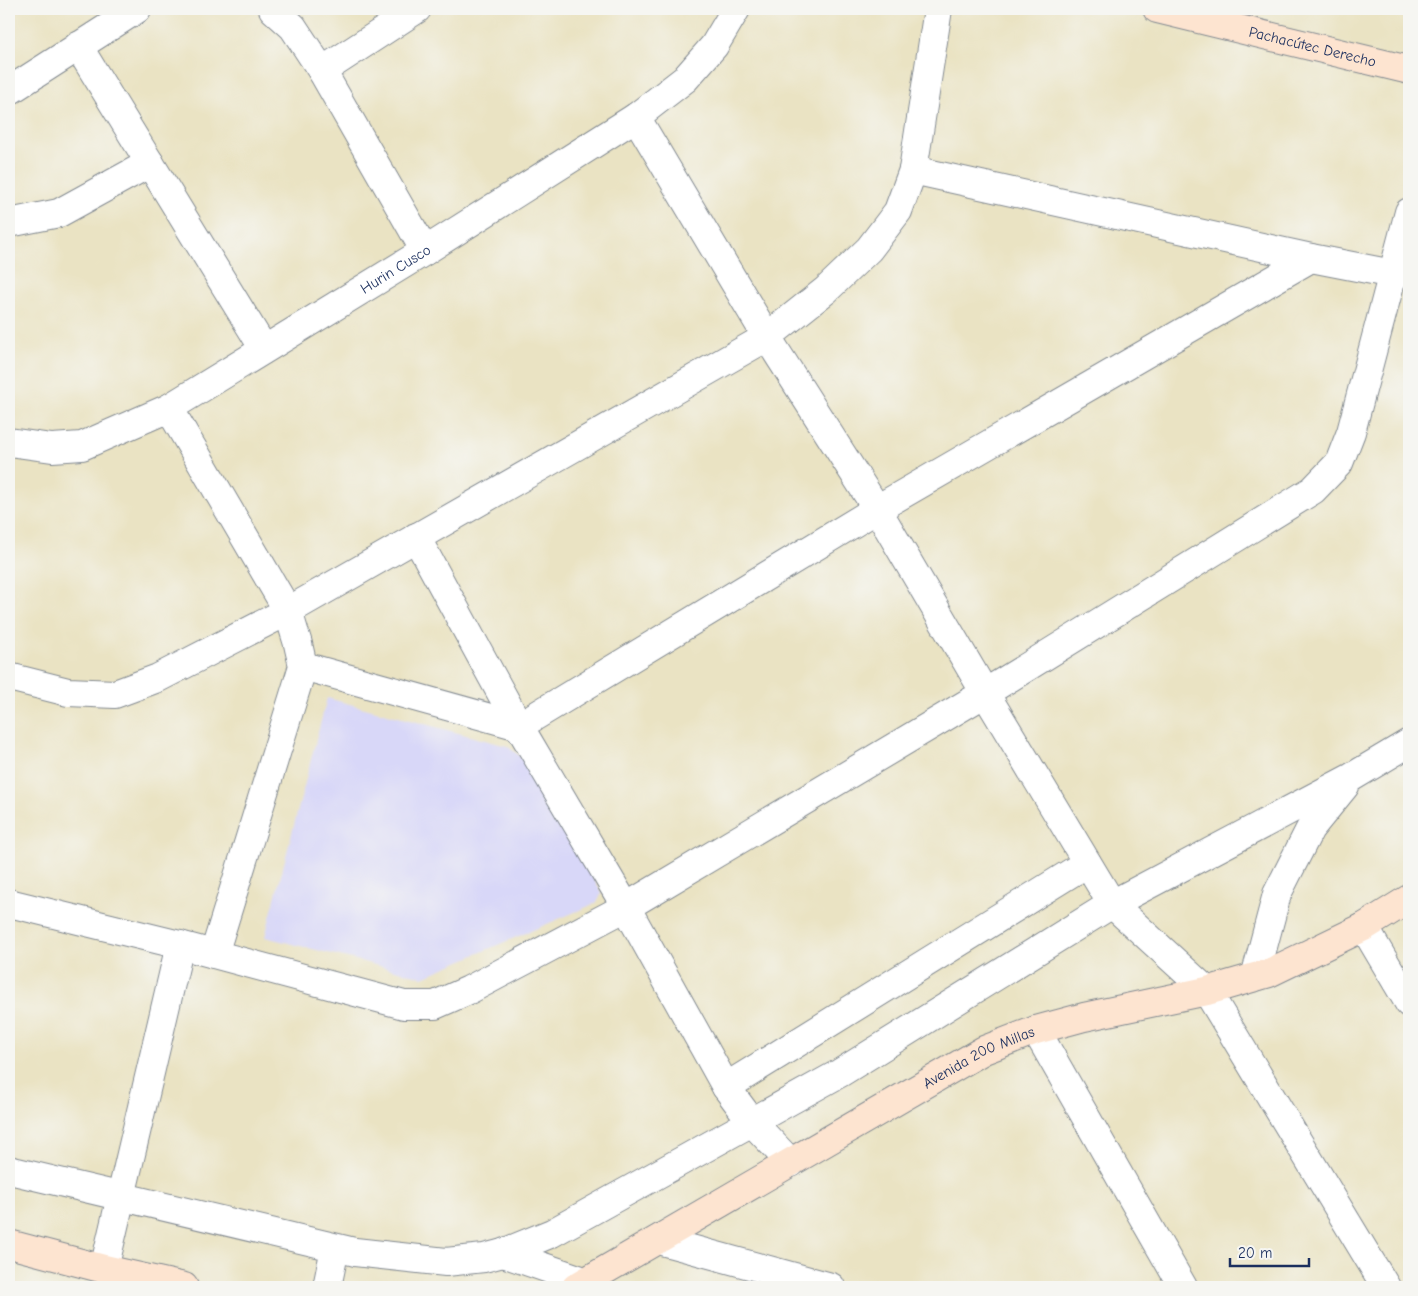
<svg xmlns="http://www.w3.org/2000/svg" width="1418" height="1296" font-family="'Comic Neue',sans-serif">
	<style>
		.built { fill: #d8d7f8 }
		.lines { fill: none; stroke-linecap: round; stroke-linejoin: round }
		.street-casing { stroke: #828990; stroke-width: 30 }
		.secondary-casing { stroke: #828990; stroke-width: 30 }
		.street { stroke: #fff; stroke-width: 28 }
		.secondary { stroke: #fde4d0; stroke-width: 28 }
		.labels { text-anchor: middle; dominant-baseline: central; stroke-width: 5; stroke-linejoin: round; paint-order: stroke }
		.street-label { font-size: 15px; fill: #1b2f5e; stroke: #f6f6f2 }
	</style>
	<rect width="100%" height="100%" fill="#f6f6f2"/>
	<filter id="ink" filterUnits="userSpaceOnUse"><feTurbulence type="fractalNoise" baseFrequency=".02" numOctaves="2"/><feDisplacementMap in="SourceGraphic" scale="10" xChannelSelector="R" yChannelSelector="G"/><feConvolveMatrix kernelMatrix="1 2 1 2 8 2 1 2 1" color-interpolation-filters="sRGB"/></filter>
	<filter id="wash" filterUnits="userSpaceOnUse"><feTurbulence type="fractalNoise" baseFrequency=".0096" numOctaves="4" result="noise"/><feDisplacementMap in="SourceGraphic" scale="20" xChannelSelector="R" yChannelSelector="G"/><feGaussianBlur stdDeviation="1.12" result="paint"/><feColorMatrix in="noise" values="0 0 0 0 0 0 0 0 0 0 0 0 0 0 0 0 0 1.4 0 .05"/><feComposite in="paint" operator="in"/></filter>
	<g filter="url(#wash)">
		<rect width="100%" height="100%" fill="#eae3c3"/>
		<polygon class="built" points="327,698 507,746 521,757 602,893 596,903 423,977 265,937"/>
	</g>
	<g filter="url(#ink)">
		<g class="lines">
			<defs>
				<g id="street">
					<polyline points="273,9 293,27 322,71 425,251"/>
					<polyline points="78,46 264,349"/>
					<polyline points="322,71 417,9"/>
					<polyline points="9,91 137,9"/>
					<polyline points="636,117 767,337 877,509 985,693 1112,904 1207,991 1386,1287"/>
					<polyline points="913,170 1311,258 1393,274"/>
					<polyline points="9,223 59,213 150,163"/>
					<polyline points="169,408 288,611 298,644 303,666 214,954"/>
					<path id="s1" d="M 9,442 L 52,448 L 82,446 L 169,408 L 425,251 L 636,117 L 685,79 L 714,46 L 736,9"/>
					<polyline points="416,537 519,726 626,907 726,1087 752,1122 791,1163"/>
					<polyline points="303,666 519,726 877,509 1311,258"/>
					<polyline points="9,677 68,692 115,694 158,678 288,611 767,337 826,290 869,249 898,211 913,170 938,9"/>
					<polyline points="9,903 180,945 404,1005 435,1005 469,990 626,907 985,693 1313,490 1339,463 1351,432 1409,212"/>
					<polyline points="1364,927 1409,1003"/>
					<polyline points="1255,977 1277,894 1310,829 1345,786"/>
					<polyline points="1036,1030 1183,1287"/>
					<polyline points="726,1087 1087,863"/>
					<polyline points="9,1170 355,1252 446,1262 484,1258 503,1253 552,1233 840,1073 1112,904 1352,777 1409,743"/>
					<polyline points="658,1240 831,1287"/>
					<polyline points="503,1253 587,1282"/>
					<polyline points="104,1269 180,945"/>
					<polyline points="327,1287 335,1248"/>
				</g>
				<g id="secondary">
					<path id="s2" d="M 1157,9 L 1409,70"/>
					<polyline points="9,1244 104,1269 184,1287"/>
					<path id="s3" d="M 576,1287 L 984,1050 L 1036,1030 L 1084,1017 L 1207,991 L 1269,973 L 1364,927 L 1409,899"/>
				</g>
			</defs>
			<use href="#street" class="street-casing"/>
			<use href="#secondary" class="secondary-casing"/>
			<use href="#street" class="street"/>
			<use href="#secondary" class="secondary"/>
		</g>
	</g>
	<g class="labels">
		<g class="street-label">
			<text stroke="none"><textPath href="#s2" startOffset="160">Pachacútec Derecho</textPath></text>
			<text stroke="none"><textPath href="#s1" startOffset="434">Hurin Cusco</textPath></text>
			<text stroke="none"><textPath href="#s3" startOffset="464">Avenida 200 Millas</textPath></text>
		</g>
	</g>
	<rect width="1418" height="1296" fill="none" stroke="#f6f6f2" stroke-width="30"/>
	<path d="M1230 1258v8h79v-8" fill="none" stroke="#1b2f5e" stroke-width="2.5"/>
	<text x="1238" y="1258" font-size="15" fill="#1b2f5e" stroke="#f6f6f2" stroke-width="4" paint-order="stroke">20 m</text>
</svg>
